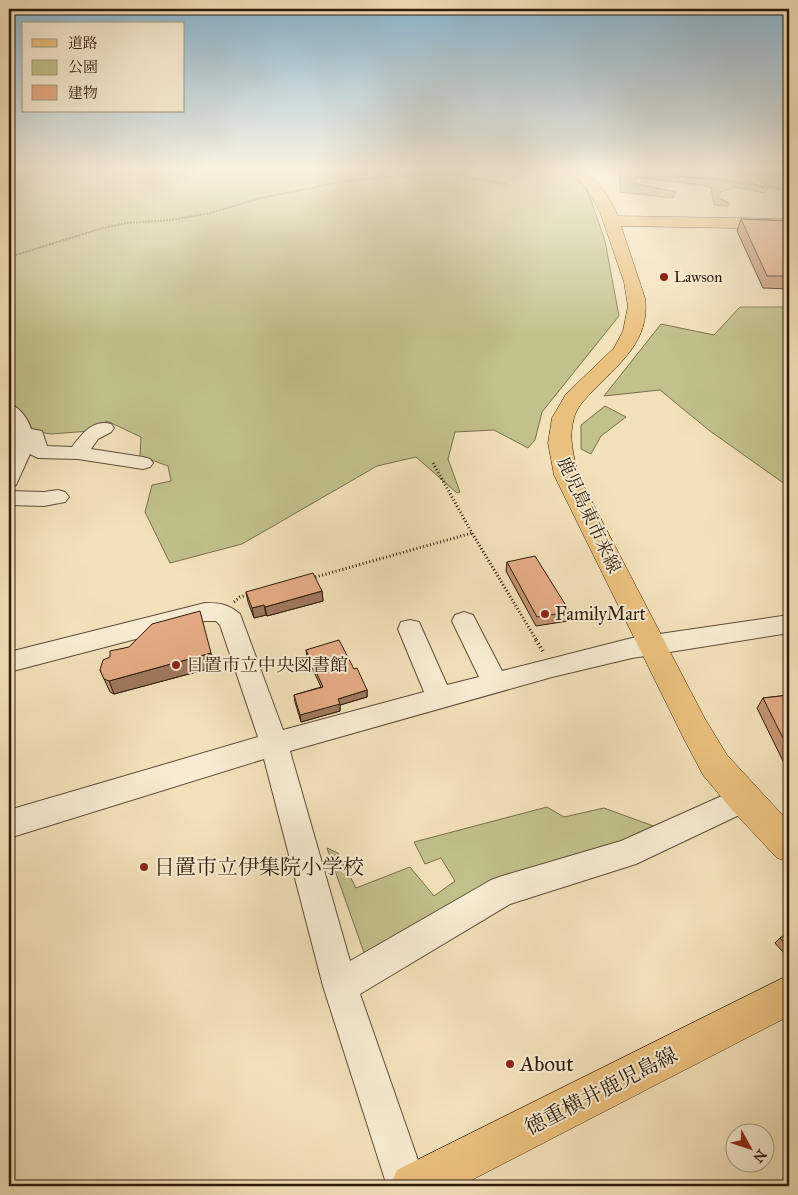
<svg xmlns="http://www.w3.org/2000/svg" width="798" height="1195" font-family="'IM FELL Great Primer','Noto Serif JP',serif">
	<style>
		.green { fill: #c1c18b; stroke: #776e4b }
		.lines { fill: none; stroke-linecap: round; stroke-linejoin: round }
		.minor-casing { stroke: #5e4c37; stroke-width: 2 }
		.major-casing { stroke: #2d1b0b; stroke-width: 1 }
		.path-far2 { stroke: #2d1b0b; stroke-width: 2; stroke-dasharray: 0.5 1; stroke-linecap: butt }
		.path-far1 { stroke: #2d1b0b; stroke-width: 3; stroke-dasharray: 1 2.5; stroke-linecap: butt }
		.path { stroke: #2d1b0b; stroke-width: 4; stroke-dasharray: 1 3; stroke-linecap: butt }
		.minor { fill: #f7ecd2; fill-rule: evenodd }
		.major { fill: #eac07d; fill-rule: evenodd }
		.wall { fill: #c59472; stroke: #2d1b0b }
		.shaded-wall { fill: #a0785d; stroke: #2d1b0b }
		.building { fill: #e5ac85; stroke: #2d1b0b }
		.poi-dot { fill: #8f2418; stroke: #f7ecd2; stroke-width: 2 }
		.labels { text-anchor: middle; dominant-baseline: central; stroke-width: 4; stroke-linejoin: round; paint-order: stroke }
		.far-poi-label { font-size: 15px; fill: #2d1b0b; stroke: #f7ecd2; text-anchor: start }
		.street-label { font-size: 18px; fill: #2d1b0b; stroke: #f7ecd2 }
		.poi-label { font-size: 18px; fill: #2d1b0b; stroke: #f7ecd2; text-anchor: start }
		.near-poi-label { font-size: 21px; fill: #2d1b0b; stroke: #f7ecd2; text-anchor: start }
		.near-street-label { font-size: 21px; fill: #2d1b0b; stroke: #f7ecd2 }
	</style>
	<rect width="100%" height="100%" fill="#f3e1ba"/>
	<filter id="stains"><feTurbulence type="fractalNoise" baseFrequency=".004" numOctaves="4"/><feColorMatrix values="0 0 0 0 .2 0 0 0 0 .09 0 0 0 0 .02 0 0 0 .5 -.17"/></filter>
	<radialGradient id="worn" r=".72"><stop offset=".6" stop-color="#630" stop-opacity="0"/><stop offset="1" stop-color="#630" stop-opacity=".3"/></radialGradient>
	<g class="green">
		<path d="M 9,170 L 566,170 L 578,178 L 585,187 L 591,200 L 605,241 L 619,316 L 542,412 L 535,440 L 528,448 L 494,430 L 455,432 L 448,459 L 460,492 L 457,493 L 416,457 L 377,466 L 242,544 L 170,563 L 145,512 L 152,485 L 171,481 L 168,466 L 140,456 L 141,437 L 107,421 L 90,431 L 51,434 L 33,431 C 27,418 22,409 9,402 Z"/>
		<polygon points="620,170 741,170 749,175 752,183 769,188 764,193 736,187 721,192 718,198 728,202 728,206 714,205 711,188 702,185 637,177 633,183 676,192 673,198 620,192"/>
		<path d="M 767,170 L 780,170 L 782,185 L 789,187 L 789,189 C 776,188 764,187 754,177 L 757,174 L 766,173 Z"/>
		<polygon points="740,307 789,307 789,487 710,431 660,390 604,396 661,324 714,335"/>
		<polygon points="605,406 626,417 601,436 591,454 581,449 581,425"/>
		<polygon points="547,807 564,817 604,808 656,827 367,961 327,848 338,853 356,888 410,867 434,896 455,881 441,858 425,864 414,842"/>
	</g>
	<g class="lines">
		<defs>
			<g id="minor">
				<path d="M 9,404 C 20,407 28,419 31,429 L 42,431 L 47,446 L 72,447 C 82,434 93,419 111,424 L 114,428 L 111,432 L 98,439 L 91,449 L 143,457 L 150,459 L 153,463 L 150,467 L 143,469 L 78,459 L 38,458 L 30,454 L 16,485 L 9,486 L 9,457 L 13,435 L 9,421 Z"/>
				<polygon points="58,490 65,492 69,497 65,502 44,506 9,505 9,491 44,492"/>
				<path d="M 205,603 C 220,603 228,604 240,614 L 283,730 L 424,692 L 398,629 L 401,622 L 410,620 L 419,622 L 447,685 L 479,677 L 452,621 L 455,615 L 464,612 L 473,615 L 502,671 L 632,638 L 789,615 L 789,633 L 632,658 L 552,677 L 290,751 L 350,961 L 491,880 L 502,876 L 621,841 L 744,786 L 754,790 L 759,799 L 754,808 L 636,864 L 510,904 L 360,994 L 427,1186 L 387,1186 L 323,986 L 264,759 L 9,838 L 9,810 L 258,737 L 220,625 L 216,621 L 205,621 L 9,672 L 9,652 Z"/>
			</g>
			<g id="major">
				<path d="M 569,170 L 584,170 C 600,182 610,198 618,216 L 789,219 L 789,229 L 621,226 L 645,298 C 651,342 617,365 591,393 C 584,400 576,409 574,418 C 568,438 574,456 578,475 L 705,719 L 727,755 L 789,822 L 789,862 L 777,858 L 732,810 L 703,775 L 683,737 L 554,475 L 548,443 L 552,418 L 566,394 L 614,348 L 623,331 L 628,306 L 624,282 L 600,212 L 587,189 Z"/>
				<polygon points="789,975 789,1016 460,1186 390,1186 397,1170"/>
			</g>
		</defs>
		<use href="#minor" class="minor-casing"/>
		<use href="#major" class="major-casing"/>
		<g class="path-far2">
			<polyline points="655,170 681,177 717,179 789,191"/>
			<polyline points="9,257 103,228 126,223 171,220 210,213 261,198 336,183 370,178 450,174 504,184 529,170"/>
		</g>
		<g class="path-far1">
			<polyline points="433,463 472,533 537,641"/>
			<polyline points="312,578 472,533"/>
			<polyline points="234,602 240,597 250,594"/>
		</g>
		<polyline class="path" points="536,640 544,653"/>
		<use href="#minor" class="minor"/>
		<use href="#major" class="major"/>
	</g>
	<g class="wall">
		<polygon points="741,219 789,221 789,289 763,288 737,231"/>
		<polygon points="507,562 570,612 568,621 536,626 506,571"/>
		<polygon points="322,591 323,601 267,616 266,615 254,618 248,602 246,592"/>
		<polygon points="306,650 354,669 367,690 367,697 340,705 340,711 301,722 295,702 294,695 321,687 307,657"/>
		<polygon points="215,667 114,694 110,692 100,670"/>
		<polygon points="789,695 789,762 784,763 757,708 763,698"/>
		<polygon points="789,932 789,959 775,943 780,938"/>
	</g>
	<g class="shaded-wall">
		<polygon points="322,591 323,601 267,616 265,607"/>
		<polygon points="264,605 266,615 254,618 252,608"/>
		<polygon points="211,653 215,667 114,694 109,681"/>
		<polygon points="367,690 367,697 340,705 340,711 301,722 300,715 338,699"/>
	</g>
	<g class="building">
		<polygon points="741,219 789,221 789,276 767,276"/>
		<polygon points="535,556 570,612 537,617 507,562"/>
		<polygon points="313,573 322,591 265,607 264,605 252,608 246,592"/>
		<polygon points="200,611 211,653 109,681 104,679 100,670 103,660 110,657 110,651 129,647 152,624"/>
		<polygon points="339,640 354,669 357,668 367,690 338,699 340,704 300,715 294,695 323,687 306,650"/>
		<polygon points="789,695 789,750 763,698"/>
		<polygon points="789,932 789,948 780,938"/>
	</g>
	<linearGradient id="sky" x2="0" y2="1"><stop stop-color="#89b7d3"/><stop offset="0.5" stop-color="#faf2e0"/><stop offset="1" stop-color="#faf2e0" stop-opacity="0"/></linearGradient>
	<rect width="798" height="337" fill="url(#sky)"/>
	<g class="poi-dot">
		<circle cx="664" cy="277" r="5"/>
		<circle cx="545" cy="614" r="5"/>
		<circle cx="176" cy="665" r="5"/>
		<circle cx="144" cy="867" r="5"/>
		<circle cx="510" cy="1064" r="5"/>
	</g>
	<g class="labels">
		<g class="far-poi-label">
			<text x="674" y="277">Lawson</text>
		</g>
		<g class="street-label">
			<text transform="translate(589 515) rotate(65)">鹿児島東市来線</text>
		</g>
		<g class="poi-label">
			<text x="555" y="614">FamilyMart</text>
			<text x="186" y="665">日置市立中央図書館</text>
		</g>
		<g class="near-poi-label">
			<text x="154" y="867">日置市立伊集院小学校</text>
			<text x="520" y="1064">About</text>
		</g>
		<g class="near-street-label">
			<text transform="translate(601 1091) rotate(-27)">徳重横井鹿児島線</text>
		</g>
	</g>
	<rect width="798" height="1195" fill="none" stroke="#f3e1ba" stroke-width="30"/>
	<rect x="10" y="10" width="778" height="1175" fill="none" stroke="#2d1b0b" stroke-width="2.5"/>
	<rect x="15" y="15" width="768" height="1165" fill="none" stroke="#2d1b0b"/>
	<rect x="22" y="22" width="162" height="90" fill="#f7ecd2" stroke="#a69882"/>
	<rect x="32" y="39" width="25" height="8" fill="#eac07d" stroke="#a69882"/>
	<text x="68" y="48" font-size="15" fill="#2d1b0b">道路</text>
	<rect x="32" y="60" width="25" height="15" fill="#c1c18b" stroke="#a69882"/>
	<text x="68" y="72" font-size="15" fill="#2d1b0b">公園</text>
	<rect x="32" y="85" width="25" height="15" fill="#e5ac85" stroke="#a69882"/>
	<text x="68" y="98" font-size="15" fill="#2d1b0b">建物</text>
	<g transform="translate(750 1148) rotate(130)"><circle r="24" fill="#f7ecd2" stroke="#a69882"/>
	<path d="M0-4L9 19L0 12L-9 19Z" fill="#8f2418"/>
	<text y="-8" font-size="14" font-weight="bold" text-anchor="middle" fill="#2d1b0b">N</text>
	</g>
	<rect width="100%" height="100%" filter="url(#stains)"/>
	<rect width="100%" height="100%" fill="url(#worn)"/>
</svg>
